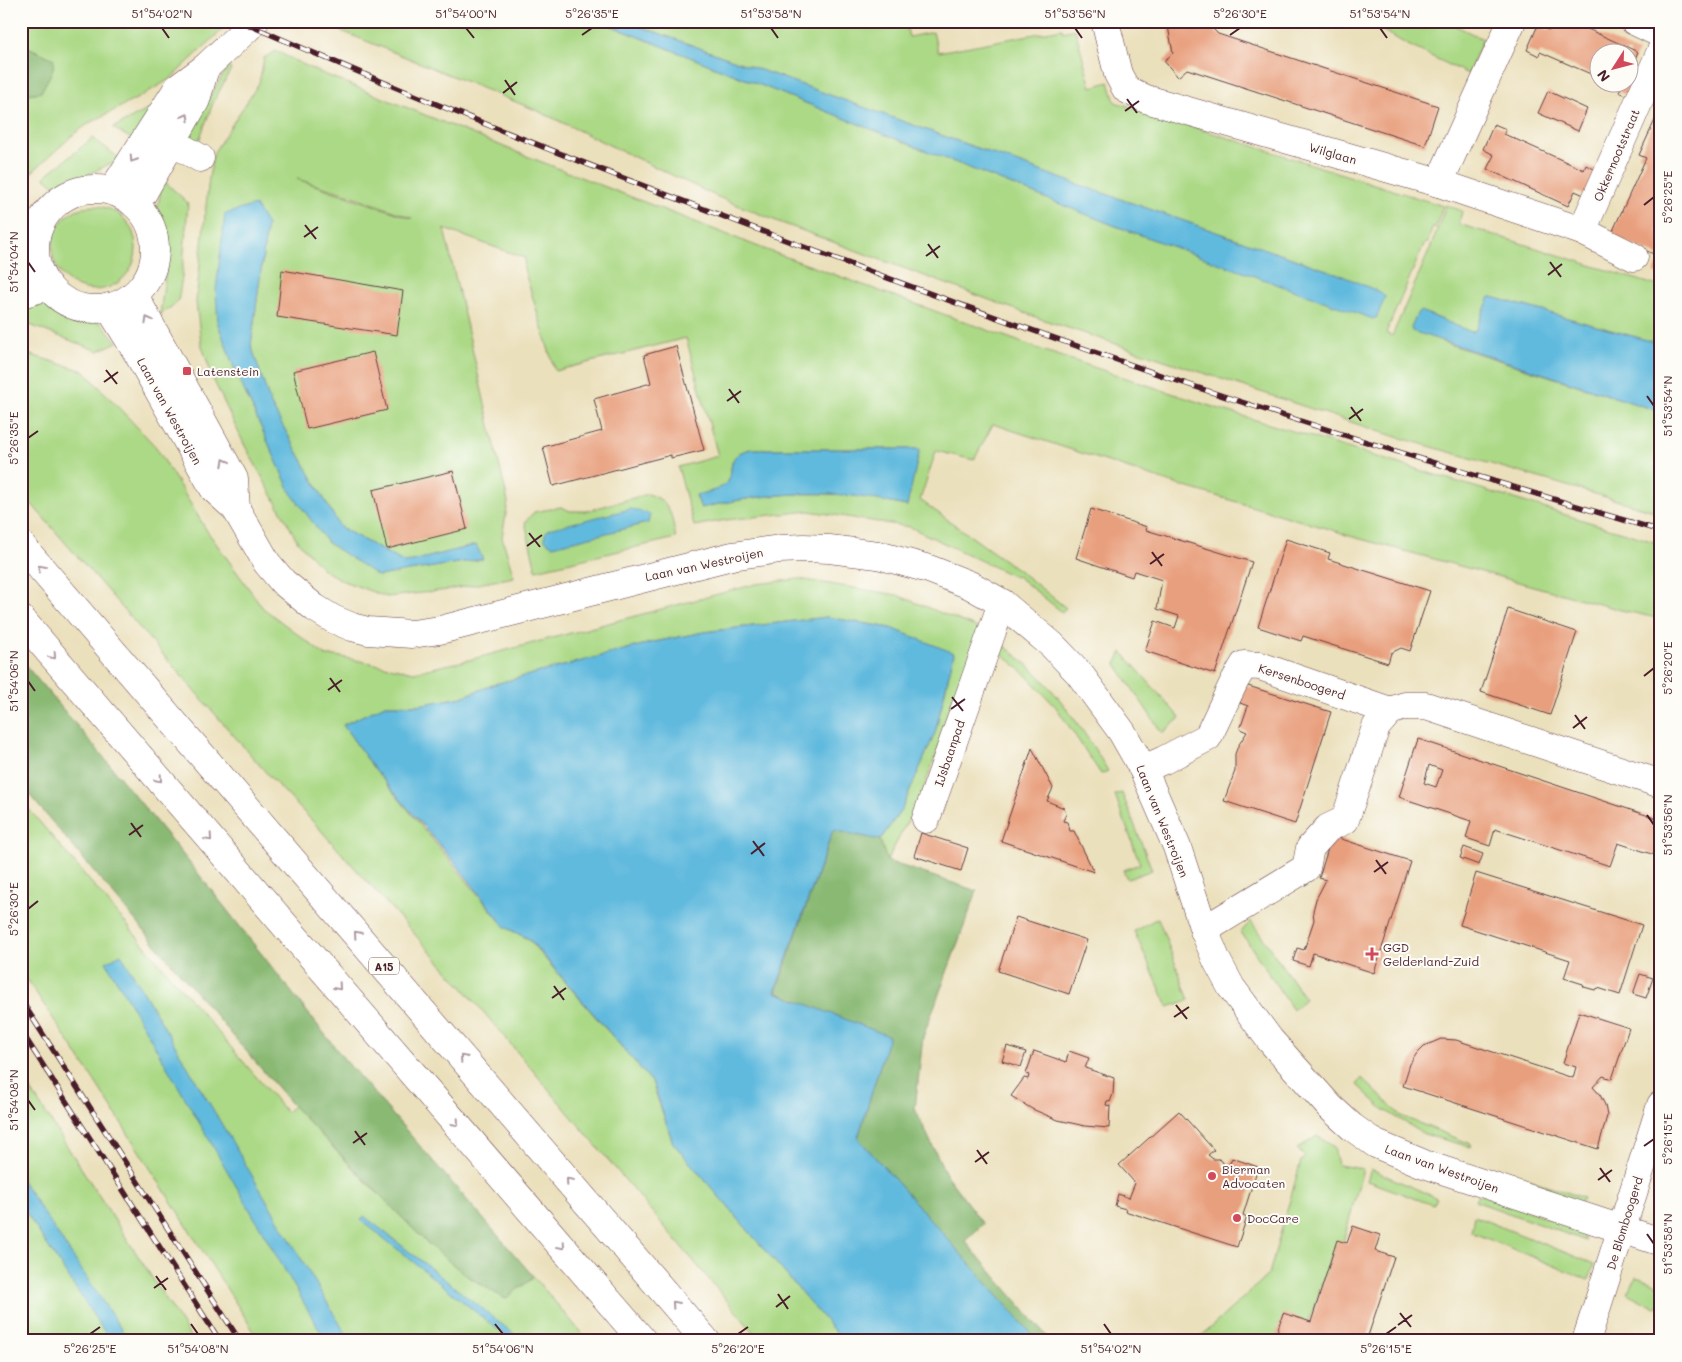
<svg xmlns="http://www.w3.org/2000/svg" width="1682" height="1362" font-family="Mali,sans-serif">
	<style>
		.green { fill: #acd986; stroke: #7b7c58; fill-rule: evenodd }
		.forest { fill: #89b973; stroke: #6a6c4f }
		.water { fill: #60bade; stroke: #556c84 }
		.building { fill: #e89f7d; fill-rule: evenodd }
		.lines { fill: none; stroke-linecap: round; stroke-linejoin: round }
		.minor-casing { stroke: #623c41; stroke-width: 29 }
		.highway-casing { stroke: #623c41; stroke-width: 29 }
		.minor { stroke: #fff; stroke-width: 28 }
		.highway { stroke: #fff; stroke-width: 28 }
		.rail-casing { stroke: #4a1f2b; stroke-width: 5.5 }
		.rail { stroke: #fdfcf7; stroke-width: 4; stroke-dasharray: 11; stroke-linecap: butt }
		.oneway { stroke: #ae9aa0 }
		.ticks { fill: none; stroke: #4a1f2b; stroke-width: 2 }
		.poi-dot { fill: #d1495b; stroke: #fdfcf7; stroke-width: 2 }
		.labels { text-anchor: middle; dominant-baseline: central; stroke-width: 4; stroke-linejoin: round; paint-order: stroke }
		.shield { fill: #fdfcf7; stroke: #806168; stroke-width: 1 }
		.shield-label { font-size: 11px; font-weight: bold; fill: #4a1f2b }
		.street-label { font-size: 12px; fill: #4a1f2b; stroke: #fdfcf7 }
		.poi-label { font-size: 12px; fill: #4a1f2b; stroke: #fdfcf7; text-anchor: start }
		.neatline { fill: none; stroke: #4a1f2b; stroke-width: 2 }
		.ticks-label { font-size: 12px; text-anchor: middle; fill: #4a1f2b }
	</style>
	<rect width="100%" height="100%" fill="#fdfcf7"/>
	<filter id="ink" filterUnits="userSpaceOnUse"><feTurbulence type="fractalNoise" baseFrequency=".02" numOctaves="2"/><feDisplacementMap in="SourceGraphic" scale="10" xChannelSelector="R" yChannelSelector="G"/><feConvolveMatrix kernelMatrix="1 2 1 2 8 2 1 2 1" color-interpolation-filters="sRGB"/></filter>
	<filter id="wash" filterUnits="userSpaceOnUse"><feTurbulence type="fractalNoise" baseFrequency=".0096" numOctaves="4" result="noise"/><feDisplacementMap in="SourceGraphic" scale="20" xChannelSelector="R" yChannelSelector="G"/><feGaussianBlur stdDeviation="1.12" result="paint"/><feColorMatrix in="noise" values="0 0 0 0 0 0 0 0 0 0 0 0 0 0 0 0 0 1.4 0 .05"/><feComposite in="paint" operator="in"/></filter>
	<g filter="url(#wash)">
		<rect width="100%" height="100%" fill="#ebe0bc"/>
		<g class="green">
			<polygon points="21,21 205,21 223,29 170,79 136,99 91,122 75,133 21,182 21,95 41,92 54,59 21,44"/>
			<polygon points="317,21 599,21 1113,225 1373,318 1338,274 1068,181 625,21 905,21 909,37 933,32 938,52 1062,29 1063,32 1075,29 1091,87 1109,82 1115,102 1443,206 1435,228 1432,228 1428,243 1424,244 1386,333 1392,336 1430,249 1446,205 1462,211 1459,224 1661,287 1661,344 1492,297 1490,298 1475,331 1471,332 1421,311 1442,342 1661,412 1661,513 1387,434 1041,319 779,222 718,197 538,111"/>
			<polygon points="1366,21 1446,21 1483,39 1468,74 1406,44"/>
			<path d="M 276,51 L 314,70 L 524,155 L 764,249 L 1045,351 L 1210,406 L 1661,544 L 1661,619 L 1621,610 L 1346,535 L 1339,532 L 1172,483 L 993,424 L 974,460 L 936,451 L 920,500 L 1021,572 L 1066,608 L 1062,612 L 1017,576 L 1015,577 L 910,527 L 809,511 L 726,520 L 694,526 L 678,467 L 718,456 L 686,338 L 555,371 L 524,269 L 525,258 L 444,229 L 508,502 L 502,537 L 514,577 L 448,590 L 387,597 L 343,581 L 324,570 L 298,542 L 245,446 L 213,379 L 201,343 L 196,302 L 209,177 L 214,152 L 259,83 L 264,58 ZM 297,179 L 350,195 L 412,218 L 411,218 ZM 267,225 L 251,345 L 271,405 L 340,527 L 405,563 L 476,545 L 482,559 L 378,576 L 291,493 L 235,370 L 218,324 ZM 751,449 L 919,449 L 906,506 C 889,503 871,497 854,496 C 803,490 751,496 701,508 L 696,495 C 705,493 716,491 723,486 C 739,477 720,455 751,449 Z"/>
			<polygon points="228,67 231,69 213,103 197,146 185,137"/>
			<polygon points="151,108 135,141 113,128"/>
			<polygon points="93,138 120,159 58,189 44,177"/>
			<polygon points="163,180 188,203 182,277 178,302 160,315 169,246 157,210"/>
			<polygon points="21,201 31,210 21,229"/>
			<circle cx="94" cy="248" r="42"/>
			<polygon points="23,299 55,306 101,323 117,342 98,351 27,324"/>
			<polygon points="21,352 84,371 156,447 207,531 263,608 326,656 336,656 414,672 469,660 756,584 799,579 897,595 978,628 970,662 922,793 887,861 880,840 902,809 935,733 954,654 891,628 827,617 704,632 654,642 495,684 462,697 419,705 385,705 343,725 375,770 505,927 528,939 652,1082 673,1143 843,1341 761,1341 464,989 316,825 270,777 21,492"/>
			<path d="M 648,494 C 672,501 671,516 676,538 L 536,570 L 525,522 L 534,512 L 561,507 L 570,511 L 586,511 Z"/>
			<path d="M 997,640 C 1016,655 1035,670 1051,689 C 1072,714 1091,742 1108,771 L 1101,774 L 1056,707 L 1023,672 L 1002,654 L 988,666 Z"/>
			<polygon points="1122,652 1180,718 1162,733 1116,664"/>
			<polygon points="1122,793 1152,870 1127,879 1123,870 1140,864 1115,795"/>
			<polygon points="21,800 286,1112 293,1106 374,1190 505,1298 534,1277 588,1341 260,1341 94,1080 21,970"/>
			<polygon points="1158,918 1189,1000 1168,1007 1134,931"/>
			<polygon points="1251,921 1305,999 1293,1010 1241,932"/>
			<polygon points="21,1075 193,1341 21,1341"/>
			<polygon points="1362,1078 1401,1116 1471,1144 1470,1147 1424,1134 1383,1109 1357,1085"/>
			<polygon points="1317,1136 1334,1147 1338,1165 1363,1169 1342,1246 1335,1245 1309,1322 1278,1341 1196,1341 1269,1274 1301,1161 1305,1157 1297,1149"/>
			<polygon points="1371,1169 1437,1198 1433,1205 1367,1181"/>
			<polygon points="1504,1171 1584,1198 1581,1203 1501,1177"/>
			<polygon points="1479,1194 1580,1229 1586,1241 1475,1201"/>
			<polygon points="1474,1216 1594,1264 1589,1280 1471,1232"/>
			<polygon points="1637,1277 1661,1286 1661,1305 1656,1308 1627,1293"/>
		</g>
		<g class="forest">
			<polygon points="21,44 54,59 53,70 41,92 21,95"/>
			<polygon points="21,660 96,748 197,872 345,1060 534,1277 505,1299 464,1274 425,1241 293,1106 178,971 21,785"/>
			<polygon points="833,830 880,840 887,861 977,891 923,1037 915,1109 947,1176 983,1224 965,1241 1051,1341 1037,1341 858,1138 888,1039 776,992"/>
		</g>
		<g class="water">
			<polygon points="599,21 625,21 1068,181 1338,274 1382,293 1385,297 1377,317 1373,319 1113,225"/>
			<polygon points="255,205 267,225 251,345 271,405 340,527 405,563 476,545 483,559 378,576 328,543 291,493 235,370 218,324 216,290 225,214"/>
			<polygon points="1490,297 1492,297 1661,344 1661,412 1412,331 1411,328 1418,312 1421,311 1471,332 1475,331"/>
			<path d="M 751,449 L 920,449 L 907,506 C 889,503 871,498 854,496 C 803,490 751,496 701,508 L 696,495 C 704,493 716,491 723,486 C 739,477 720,455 751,449 Z"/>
			<polygon points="631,509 650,514 648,523 553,546 545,540 545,534 548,529"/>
			<polygon points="827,617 891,628 954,653 935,733 902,809 880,840 833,830 775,992 889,1036 858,1138 1038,1341 843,1341 673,1143 653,1083 529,939 505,927 455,863 375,770 343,725 385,705 419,705 462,697 495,684 654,642 704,632"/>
			<polygon points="121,954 350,1341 326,1341 106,962"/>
			<polygon points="21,1179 129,1341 111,1341 99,1324 21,1205"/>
			<polygon points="364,1216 523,1341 512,1341 361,1220"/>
		</g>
		<g id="blocks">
			<g class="building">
				<polygon points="1167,21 1210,21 1211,27 1218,34 1438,106 1425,146 1187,69 1178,77 1164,61 1173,53"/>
				<polygon points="1553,21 1570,21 1638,52 1631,67 1642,72 1631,97 1619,92 1621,87 1609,82 1630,82 1630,52 1600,52 1600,78 1540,52 1539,56 1527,50 1538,25 1549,30"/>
				<polygon points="1548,91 1587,109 1578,131 1538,113"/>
				<polygon points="1661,107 1661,222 1657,231 1661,233 1661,250 1658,256 1611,235 1646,158 1639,155"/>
				<polygon points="1494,124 1506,129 1504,134 1584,170 1586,165 1598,171 1586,196 1575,191 1568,206 1487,169 1494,155 1483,149"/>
				<polygon points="1659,261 1661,262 1661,276 1654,273"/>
				<polygon points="282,270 403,291 397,335 277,317"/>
				<polygon points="676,346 704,450 671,458 671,455 553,486 543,447 602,431 594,399 651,383 644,355"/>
				<polygon points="373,352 387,410 307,429 293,371"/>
				<polygon points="453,471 467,529 387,549 373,490"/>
				<polygon points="1091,509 1147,527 1146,530 1252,562 1215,674 1145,651 1155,621 1175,628 1179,616 1157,609 1162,580 1134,571 1132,577 1076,558"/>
				<polygon points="1286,539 1330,553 1328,559 1430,591 1410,651 1401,648 1391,653 1388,663 1303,636 1301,641 1258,627"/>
				<polygon points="1508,609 1577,632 1550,715 1481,692"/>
				<polygon points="1245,685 1331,712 1295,824 1224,801 1235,771 1235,754 1238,746 1247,732 1240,729 1248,706 1240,703"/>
				<path d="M 1418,739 L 1661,820 L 1661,857 L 1618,843 L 1610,866 L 1495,829 L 1490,846 L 1466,838 L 1471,821 L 1399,797 ZM 1429,765 L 1442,770 L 1436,787 L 1424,783 Z"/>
				<polygon points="1032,748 1053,788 1047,801 1064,808 1066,814 1063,821 1067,822 1070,831 1074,831 1094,872 1001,841"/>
				<polygon points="921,833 968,848 961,871 914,856"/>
				<polygon points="1332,836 1410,861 1374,973 1313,953 1309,966 1293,961 1297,948 1304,950 1314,920 1313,911 1316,899 1326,880 1319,878"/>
				<polygon points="1464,847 1483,854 1479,865 1460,858"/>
				<polygon points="1476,873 1642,925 1620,995 1598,988 1595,990 1584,987 1583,984 1564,978 1570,960 1460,925"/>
				<polygon points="1016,917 1087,940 1069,994 998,971"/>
				<polygon points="1640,974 1653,978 1646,998 1633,994"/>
				<polygon points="1579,1012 1629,1028 1612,1079 1603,1076 1593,1087 1600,1095 1605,1105 1607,1116 1598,1149 1403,1086 1410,1064 1417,1053 1424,1046 1441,1039 1456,1040 1573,1078 1576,1067 1563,1063"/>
				<polygon points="1007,1046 1026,1052 1021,1067 1002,1061"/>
				<polygon points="1034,1051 1066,1062 1069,1051 1089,1058 1085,1068 1114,1078 1113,1094 1110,1102 1107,1101 1106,1105 1110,1106 1109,1128 1085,1126 1058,1120 1032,1109 1011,1096 1024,1078 1028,1079 1029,1075 1026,1074"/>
				<polygon points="1179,1111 1214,1150 1208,1155 1213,1159 1219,1159 1223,1162 1223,1166 1228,1168 1232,1158 1258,1167 1243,1215 1247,1217 1237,1247 1125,1211 1126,1209 1115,1206 1118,1194 1129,1198 1135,1183 1119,1165"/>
				<polygon points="1353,1226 1380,1235 1375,1251 1394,1257 1367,1339 1371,1341 1274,1341 1283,1313 1311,1322 1337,1240 1347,1243"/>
			</g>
		</g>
	</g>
	<g filter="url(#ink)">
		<use href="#blocks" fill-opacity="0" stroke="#623c41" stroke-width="1"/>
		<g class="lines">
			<defs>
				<g id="minor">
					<polyline points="1105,21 1118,74 1126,89 1146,99 1439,183 1512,21"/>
					<polyline points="1634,21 1661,34"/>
					<polyline points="156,133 200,158"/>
					<polyline points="1439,183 1582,231 1634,257"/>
					<circle cx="95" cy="249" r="60"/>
					<polyline points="112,191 178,88 205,68 255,21"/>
					<polyline points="136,205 196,100 205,68"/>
					<polyline points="1582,231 1661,51"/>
					<polyline points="21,294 48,286"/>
					<polyline points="134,295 234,479 236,509"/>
					<polyline points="109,307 138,354 214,489 236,509 267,563 283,582 315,608 333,619 352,627 368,631 412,634 440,630 732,556 780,549 804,548 829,549 878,555 929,569 970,585 1002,603 1052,645 1079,673 1122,732 1143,769 1177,847 1204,930 1217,961 1231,987 1270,1040 1330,1107 1352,1127 1376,1144 1424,1164 1661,1242"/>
					<polyline points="1143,769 1164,760 1208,737 1234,682 1244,665 1260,666 1390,711"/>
					<polyline points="926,819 1002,603"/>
					<polyline points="1204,930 1306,868 1310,848 1328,828 1345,820 1376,727 1390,711 1405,706 1426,706 1661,784"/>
					<polyline points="1586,1341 1661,1105"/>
				</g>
				<g id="highway">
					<polyline points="21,545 706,1341"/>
					<polyline points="21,619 643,1341"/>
				</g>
			</defs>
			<use href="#minor" class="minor-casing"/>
			<use href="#highway" class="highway-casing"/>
			<use href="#minor" class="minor"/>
			<use href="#highway" class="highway"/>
			<defs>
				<g id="rail">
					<path d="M 240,21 C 392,88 548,150 704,209 C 860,269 1017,326 1175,380 C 1336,434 1498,483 1661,531"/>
					<polyline points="21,1000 240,1341"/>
					<polyline points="21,1031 220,1341"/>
				</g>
			</defs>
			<use href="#rail" class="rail-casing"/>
			<use href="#rail" class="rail"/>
		</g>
		<defs><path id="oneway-chevron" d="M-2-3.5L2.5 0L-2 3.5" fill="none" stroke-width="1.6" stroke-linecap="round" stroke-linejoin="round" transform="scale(1.25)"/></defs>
		<g class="oneway">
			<use href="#oneway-chevron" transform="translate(186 117) rotate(-61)"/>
			<use href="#oneway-chevron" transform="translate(133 159) rotate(123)"/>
			<use href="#oneway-chevron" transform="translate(148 320) rotate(-119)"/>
			<use href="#oneway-chevron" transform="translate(225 462) rotate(-118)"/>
			<use href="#oneway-chevron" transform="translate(41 568) rotate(-131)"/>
			<use href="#oneway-chevron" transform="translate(53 656) rotate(49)"/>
			<use href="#oneway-chevron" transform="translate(159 779) rotate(49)"/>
			<use href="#oneway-chevron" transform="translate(209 838) rotate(49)"/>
			<use href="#oneway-chevron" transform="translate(357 934) rotate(-131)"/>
			<use href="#oneway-chevron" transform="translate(338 987) rotate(49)"/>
			<use href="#oneway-chevron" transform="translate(463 1058) rotate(-131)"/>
			<use href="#oneway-chevron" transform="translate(456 1123) rotate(49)"/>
			<use href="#oneway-chevron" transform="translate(569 1181) rotate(-131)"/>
			<use href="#oneway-chevron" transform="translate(562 1246) rotate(49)"/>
			<use href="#oneway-chevron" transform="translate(675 1304) rotate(-131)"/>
		</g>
	</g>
	<path class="ticks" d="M 162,28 L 169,38M 466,28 L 474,38M 771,28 L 778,38M 1075,28 L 1082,38M 1380,28 L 1387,38M 582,35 L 592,28M 1230,35 L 1240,28M 505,80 L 515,95M 503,93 L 517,82M 1127,99 L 1137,113M 1125,111 L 1139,101M 1644,205 L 1654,197M 305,225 L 316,239M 304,237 L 318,227M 928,244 L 938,258M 926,256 L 940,246M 28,262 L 35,272M 1550,262 L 1561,277M 1548,275 L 1562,264M 106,370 L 117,384M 104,382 L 118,372M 729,389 L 739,403M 1647,396 L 1654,406M 727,401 L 741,391M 1351,407 L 1361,421M 1349,419 L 1363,409M 28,438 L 38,431M 529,533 L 540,547M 527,546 L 542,535M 1152,552 L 1162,566M 1150,564 L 1164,554M 1644,676 L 1654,668M 330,678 L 340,692M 28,681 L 35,691M 328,690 L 342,680M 952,697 L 963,711M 951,709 L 965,699M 1575,715 L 1585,729M 1573,728 L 1587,717M 1647,815 L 1654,825M 131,823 L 141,837M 129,835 L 143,825M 753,841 L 764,856M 751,854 L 765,843M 1376,860 L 1386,874M 1374,872 L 1388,862M 28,909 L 38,901M 554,986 L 564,1000M 552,998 L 566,988M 1176,1005 L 1187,1019M 1174,1017 L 1189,1007M 28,1100 L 35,1110M 355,1131 L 365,1145M 353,1143 L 367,1133M 1644,1146 L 1654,1139M 977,1150 L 987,1164M 975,1162 L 989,1152M 1600,1168 L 1610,1182M 1598,1180 L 1612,1170M 1647,1234 L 1654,1244M 156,1276 L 166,1290M 154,1288 L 168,1278M 778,1294 L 788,1309M 776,1307 L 790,1296M 1400,1313 L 1411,1327M 191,1324 L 198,1334M 495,1324 L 503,1334M 1104,1324 L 1111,1334M 1398,1325 L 1412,1315M 90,1334 L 100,1327M 738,1334 L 748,1327M 1386,1334 L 1396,1327"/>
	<g class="poi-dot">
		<rect x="182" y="366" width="10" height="10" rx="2.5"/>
		<path d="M1369.5 946.5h5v5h5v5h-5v5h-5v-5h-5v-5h5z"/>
		<circle cx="1212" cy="1176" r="5"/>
		<circle cx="1237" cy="1218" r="5"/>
	</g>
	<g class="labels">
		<rect class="shield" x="369" y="957.5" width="30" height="17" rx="4"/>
		<g class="shield-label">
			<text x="384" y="966">A15</text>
		</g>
		<g class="street-label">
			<text transform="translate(1333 153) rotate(16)">Wilglaan</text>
			<text transform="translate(1616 155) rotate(-67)">Okkernootstraat</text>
			<text transform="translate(170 411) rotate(61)">Laan van Westroijen</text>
			<text transform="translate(704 564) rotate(-12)">Laan van Westroijen</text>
			<text transform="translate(1302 681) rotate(18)">Kersenboogerd</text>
			<text transform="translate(949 753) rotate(-71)">IJsbaanpad</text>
			<text transform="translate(1163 821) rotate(68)">Laan van Westroijen</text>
			<text transform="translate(1442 1168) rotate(20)">Laan van Westroijen</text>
			<text transform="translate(1624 1223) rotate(-73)">De Blomboogerd</text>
		</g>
		<g class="poi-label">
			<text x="197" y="371">Latenstein</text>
			<text x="1383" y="947">GGD<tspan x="1383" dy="14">Gelderland-Zuid</tspan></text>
			<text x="1222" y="1169">Bierman<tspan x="1222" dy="14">Advocaten</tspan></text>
			<text x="1247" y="1218">DocCare</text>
		</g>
	</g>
	<rect width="1682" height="1362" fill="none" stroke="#fdfcf7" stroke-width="55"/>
	<g transform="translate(1614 68) rotate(234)"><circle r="24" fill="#fdfcf7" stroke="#b5a4a5"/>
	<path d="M0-4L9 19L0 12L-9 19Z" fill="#d1495b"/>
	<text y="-8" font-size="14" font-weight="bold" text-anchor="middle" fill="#4a1f2b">N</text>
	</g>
	<rect x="28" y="28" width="1626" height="1306" class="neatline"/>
	<g class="ticks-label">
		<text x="162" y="18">51°54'02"N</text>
		<text x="466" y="18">51°54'00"N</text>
		<text x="592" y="18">5°26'35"E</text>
		<text x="771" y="18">51°53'58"N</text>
		<text x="1075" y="18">51°53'56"N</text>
		<text x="1240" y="18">5°26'30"E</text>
		<text x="1380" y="18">51°53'54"N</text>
		<text transform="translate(1668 197) rotate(-90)" y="4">5°26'25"E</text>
		<text transform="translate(14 262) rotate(-90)" y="4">51°54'04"N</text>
		<text transform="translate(1668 406) rotate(-90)" y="4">51°53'54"N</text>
		<text transform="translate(14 438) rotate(-90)" y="4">5°26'35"E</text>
		<text transform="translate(1668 668) rotate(-90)" y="4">5°26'20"E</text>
		<text transform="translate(14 681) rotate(-90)" y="4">51°54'06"N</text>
		<text transform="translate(1668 825) rotate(-90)" y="4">51°53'56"N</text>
		<text transform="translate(14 909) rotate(-90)" y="4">5°26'30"E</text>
		<text transform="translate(14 1100) rotate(-90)" y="4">51°54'08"N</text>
		<text transform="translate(1668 1139) rotate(-90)" y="4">5°26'15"E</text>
		<text transform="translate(1668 1244) rotate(-90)" y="4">51°53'58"N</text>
		<text x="90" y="1353">5°26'25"E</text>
		<text x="198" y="1353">51°54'08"N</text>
		<text x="503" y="1353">51°54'06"N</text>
		<text x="738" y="1353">5°26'20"E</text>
		<text x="1111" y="1353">51°54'02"N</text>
		<text x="1386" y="1353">5°26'15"E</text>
	</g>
</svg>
